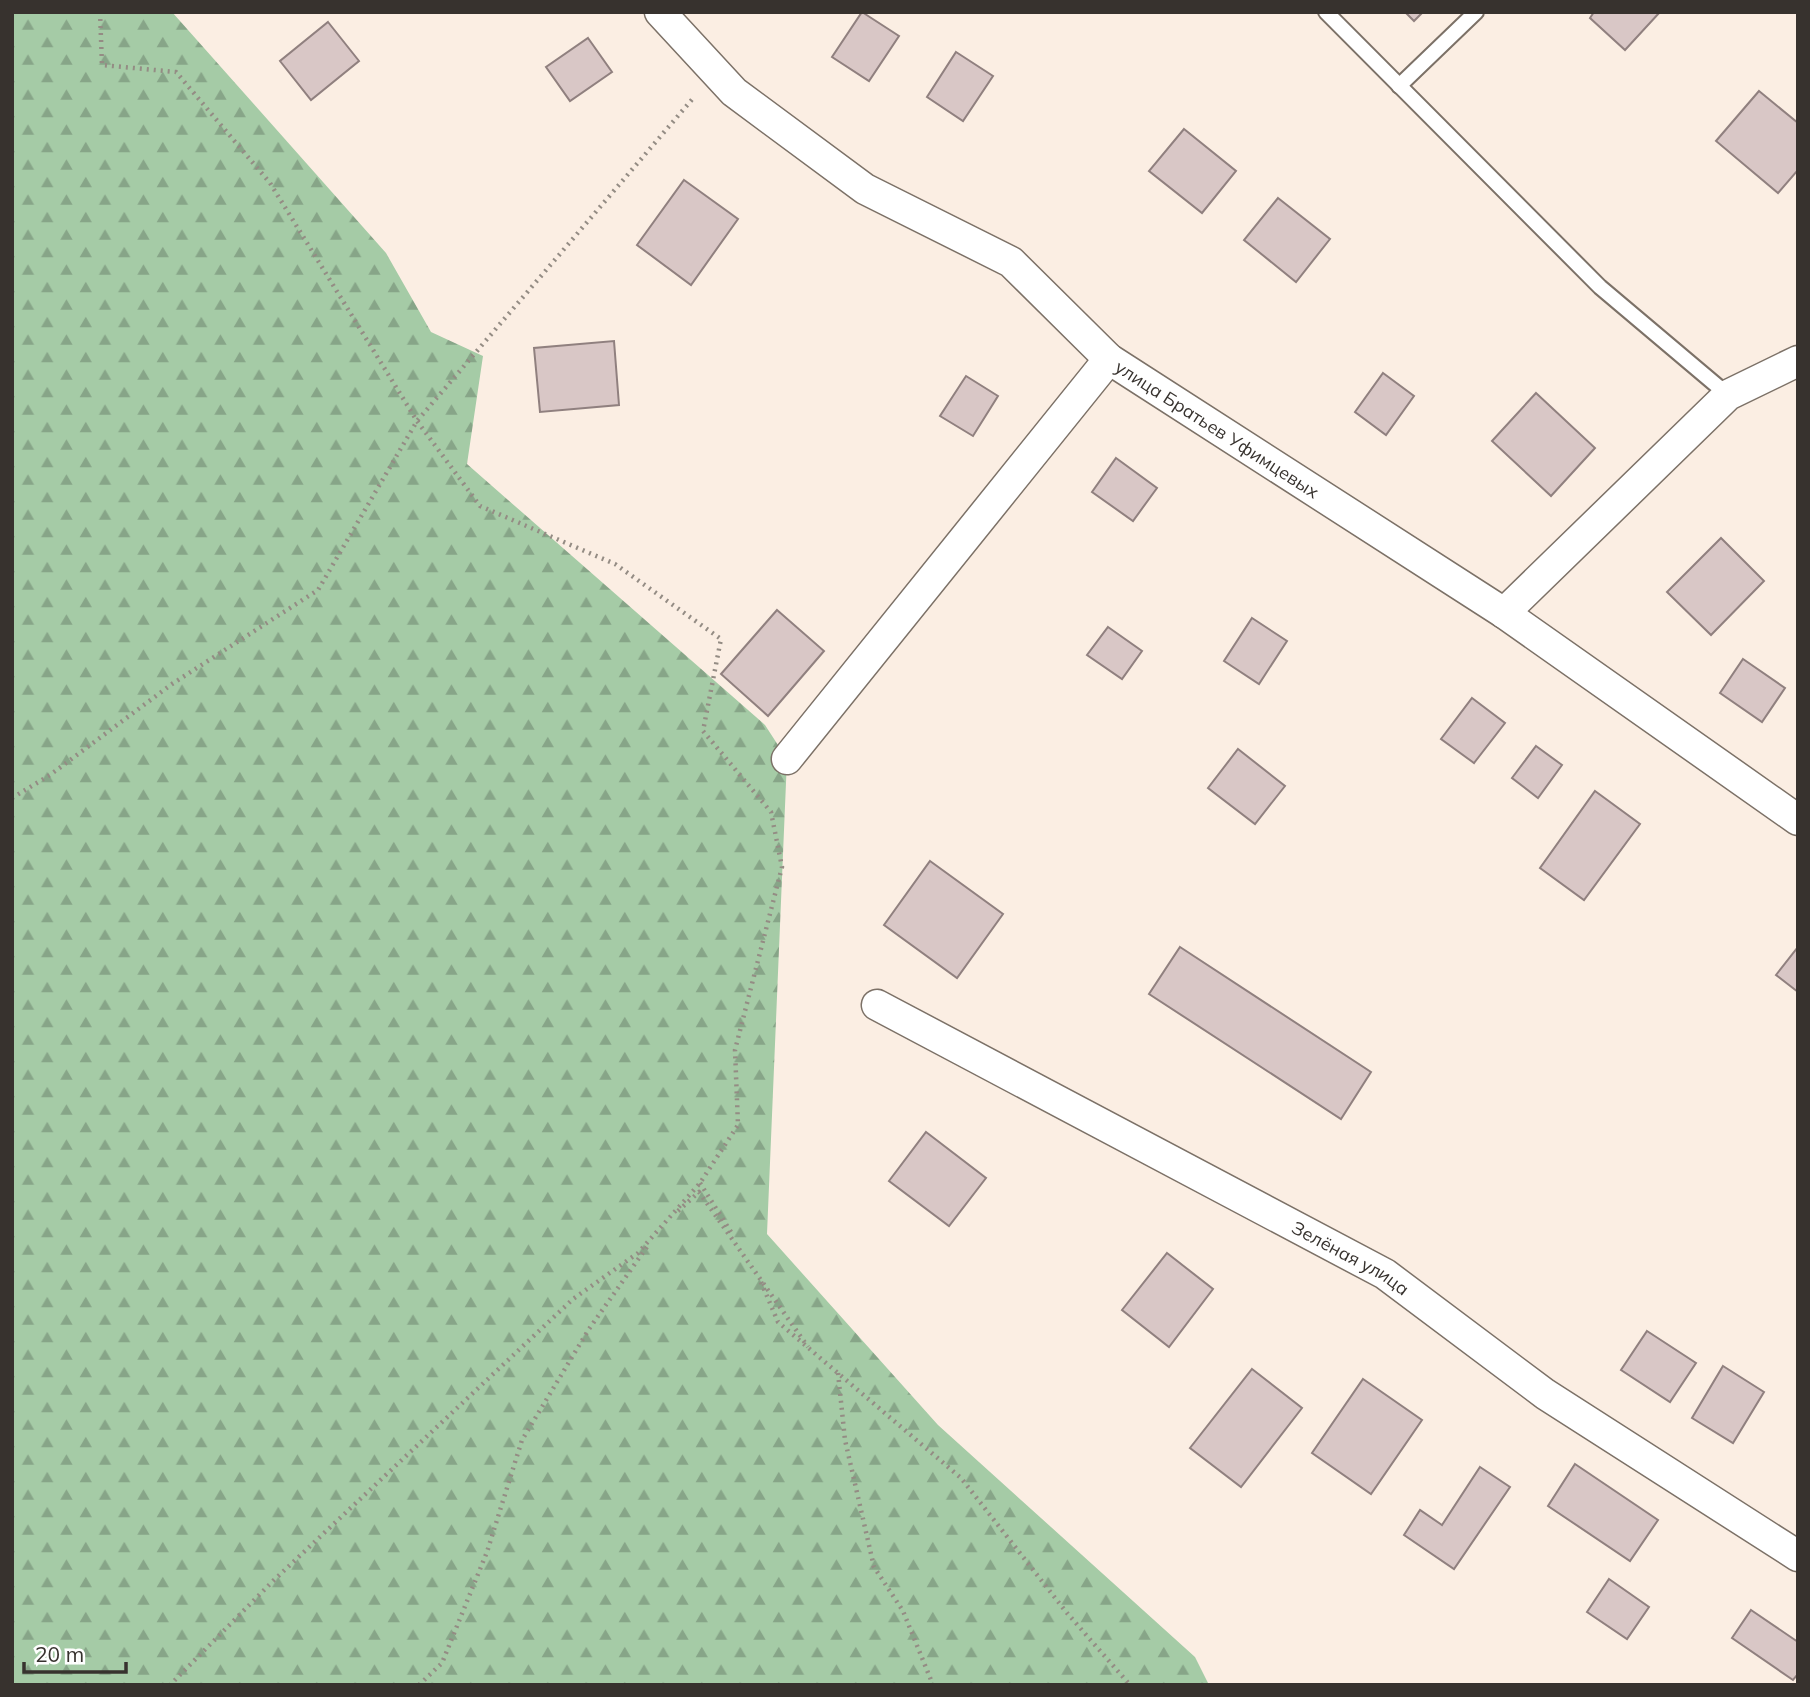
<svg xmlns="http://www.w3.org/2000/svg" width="1810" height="1697" font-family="Mulish,sans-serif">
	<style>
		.forest { fill: url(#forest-firs) }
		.building { fill: #d9c7c6; stroke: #90807f; stroke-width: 2 }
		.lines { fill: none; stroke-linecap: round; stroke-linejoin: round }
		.lane-casing { stroke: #7c7167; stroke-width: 18 }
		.street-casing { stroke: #7c7167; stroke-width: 33 }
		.path { stroke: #948c84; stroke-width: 4.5; stroke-dasharray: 2 5; stroke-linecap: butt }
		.lane { stroke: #fff; stroke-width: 14 }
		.street { stroke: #fff; stroke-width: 30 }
		.labels { text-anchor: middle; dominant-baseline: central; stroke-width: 6; stroke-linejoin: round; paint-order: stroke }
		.street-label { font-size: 18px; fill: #37322e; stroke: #fefefe }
	</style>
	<defs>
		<pattern id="forest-firs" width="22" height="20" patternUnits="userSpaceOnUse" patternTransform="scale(1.75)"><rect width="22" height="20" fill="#a5cba6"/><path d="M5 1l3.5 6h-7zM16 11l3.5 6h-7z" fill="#87a588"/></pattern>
	</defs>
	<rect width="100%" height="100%" fill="#fbeee3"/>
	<polygon class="forest" points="12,12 172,12 386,253 431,332 483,356 467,464 765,725 787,759 767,1234 938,1425 1195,1657 1209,1685 12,1685"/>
	<g class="building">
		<polygon points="862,12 899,36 869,81 832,57"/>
		<polygon points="1405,12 1423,12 1414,21"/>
		<polygon points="1594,12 1660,12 1625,50 1590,18"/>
		<polygon points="328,22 359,61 311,100 280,61"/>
		<polygon points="588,38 612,72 570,101 546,67"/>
		<polygon points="956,52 993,76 963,121 927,97"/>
		<polygon points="1759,91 1798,123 1798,170 1778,193 1716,141"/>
		<polygon points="1184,129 1236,171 1202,213 1149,171"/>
		<polygon points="684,180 738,219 691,285 637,245"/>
		<polygon points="1278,198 1330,239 1296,282 1244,240"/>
		<polygon points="614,341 619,405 540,412 534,348"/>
		<polygon points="1383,373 1414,396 1386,435 1355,412"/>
		<polygon points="966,376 998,396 973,436 940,416"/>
		<polygon points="1536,393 1595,448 1551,496 1492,441"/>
		<polygon points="1116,458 1157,488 1133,521 1092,492"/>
		<polygon points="1721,538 1764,581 1711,635 1667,592"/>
		<polygon points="777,610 824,651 768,716 721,674"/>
		<polygon points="1252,618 1287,641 1259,684 1224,661"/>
		<polygon points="1108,627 1142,651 1122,679 1087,655"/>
		<polygon points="1743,659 1785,688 1762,722 1720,693"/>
		<polygon points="1472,698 1505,723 1474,763 1441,739"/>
		<polygon points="1536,746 1562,765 1538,798 1512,778"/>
		<polygon points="1238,749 1285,786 1255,824 1208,788"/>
		<polygon points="1595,791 1640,824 1584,900 1540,868"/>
		<polygon points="930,861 1003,914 957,978 884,925"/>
		<polygon points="1180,947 1371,1072 1341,1119 1149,994"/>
		<polygon points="1798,947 1798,992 1776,975"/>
		<polygon points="926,1132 986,1178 949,1226 889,1181"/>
		<polygon points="1167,1253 1213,1289 1169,1347 1122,1310"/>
		<polygon points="1647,1331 1696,1363 1670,1402 1621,1370"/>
		<polygon points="1723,1366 1764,1392 1733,1443 1692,1418"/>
		<polygon points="1252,1369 1302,1408 1241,1487 1190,1448"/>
		<polygon points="1363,1379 1422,1420 1371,1494 1312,1453"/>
		<polygon points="1575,1464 1658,1520 1630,1561 1548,1506"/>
		<polygon points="1480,1467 1510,1487 1454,1569 1404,1535 1420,1510 1442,1525"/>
		<polygon points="1609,1579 1649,1607 1627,1639 1587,1612"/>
		<polygon points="1751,1610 1798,1642 1798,1674 1793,1680 1732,1638"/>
	</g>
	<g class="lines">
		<defs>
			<g id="lane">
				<polyline points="1326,12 1600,287 1728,395"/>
				<polyline points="1399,86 1476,12"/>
			</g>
			<g id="street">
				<path id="s1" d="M 660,12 L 734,92 L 865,189 L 1011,262 L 1109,359 L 1504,613 L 1798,820"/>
				<polyline points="1504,613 1728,395 1798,361"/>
				<polyline points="787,759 1109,359"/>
				<path id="s2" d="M 877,1005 L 1385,1274 L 1545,1394 L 1798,1556"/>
			</g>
		</defs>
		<use href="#lane" class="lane-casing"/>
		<use href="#street" class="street-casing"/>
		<g class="path">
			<polyline points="100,12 102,65 176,72 270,183 417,421 480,506 615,564 721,639 703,731 771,812 782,867 735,1050 738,1125 700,1183 638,1253 573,1299 273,1581 170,1685"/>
			<polyline points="12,798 50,775 172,684 318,590 417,421 695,96"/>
			<polyline points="700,1183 731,1232"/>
			<polyline points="678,1211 699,1192 808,1347"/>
			<polyline points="761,1282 778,1322 961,1478 1067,1613 1130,1685"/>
			<polyline points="838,1373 845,1440 874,1567 903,1611 933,1685"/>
			<polyline points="419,1685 442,1663 487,1552 522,1440 589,1329 649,1244"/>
		</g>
		<use href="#lane" class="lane"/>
		<use href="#street" class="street"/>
	</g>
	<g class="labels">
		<g class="street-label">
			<text stroke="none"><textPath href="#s1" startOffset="702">улица Братьев Уфимцевых</textPath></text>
			<text stroke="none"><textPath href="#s2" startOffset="537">Зелёная улица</textPath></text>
		</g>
	</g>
	<rect width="1810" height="1697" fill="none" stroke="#37322e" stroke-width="28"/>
	<path d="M24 1662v10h102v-10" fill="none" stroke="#37322e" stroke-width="3.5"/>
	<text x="35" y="1662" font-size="21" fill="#37322e" stroke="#fefefe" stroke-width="5" paint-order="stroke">20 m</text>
</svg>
